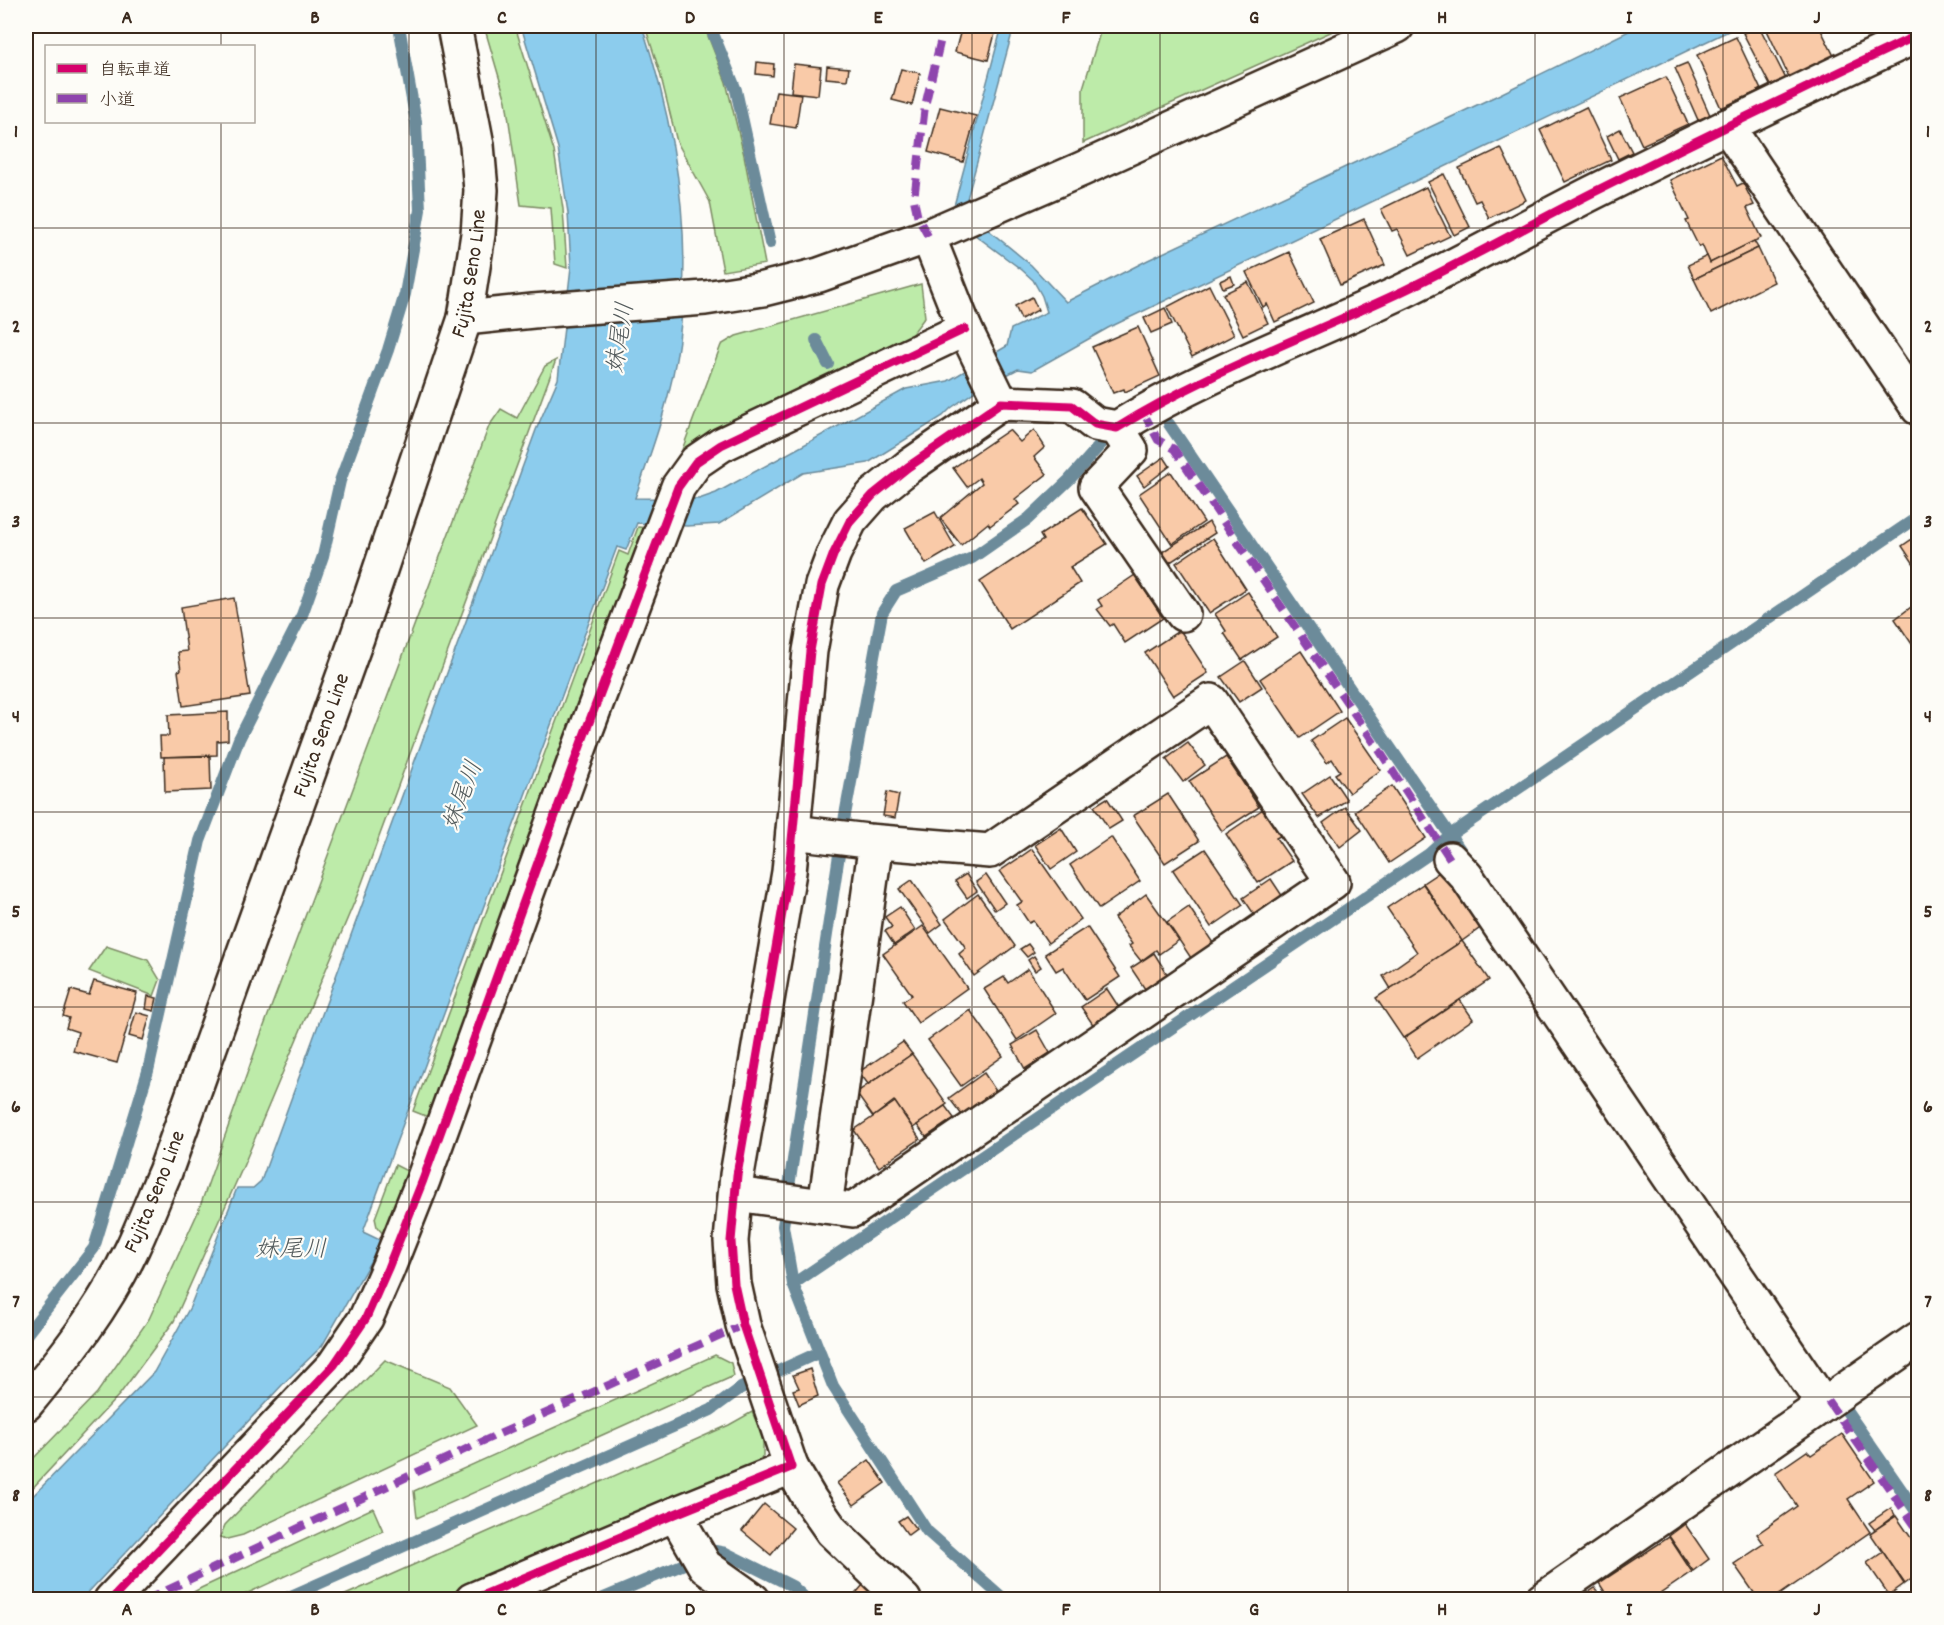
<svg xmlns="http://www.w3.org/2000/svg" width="1944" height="1625" font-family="Dekko,'Klee One',sans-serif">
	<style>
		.green { fill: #bdeba9; stroke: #7c8a64; stroke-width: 1.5 }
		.water { fill: #8ccced; stroke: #6c8b9a; stroke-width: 1.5 }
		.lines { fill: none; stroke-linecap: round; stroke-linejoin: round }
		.stream { stroke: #6c8b9a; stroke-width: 12 }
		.building { fill: #f9caa8; stroke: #3b2a1e; stroke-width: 1.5 }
		.street-casing { stroke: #3b2a1e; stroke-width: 38 }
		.secondary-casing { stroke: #3b2a1e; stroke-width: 38 }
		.street { stroke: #fdfcf7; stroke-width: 33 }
		.secondary { stroke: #fdfcf7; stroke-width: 33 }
		.quiet { stroke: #8e44ad; stroke-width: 8; stroke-dasharray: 15 8; stroke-linecap: butt }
		.cycleway-casing { stroke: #fdfcf7; stroke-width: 13 }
		.cycleway { stroke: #d6006c; stroke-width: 9 }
		.grid { fill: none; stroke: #3b2a1e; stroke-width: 1.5; stroke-opacity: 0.55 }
		.labels { text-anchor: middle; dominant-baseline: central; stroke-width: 4.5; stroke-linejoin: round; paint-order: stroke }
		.street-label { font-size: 22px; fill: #3b2a1e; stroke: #fdfcf7 }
		.water-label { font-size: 24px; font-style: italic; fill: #535b5c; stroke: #fdfcf7 }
		.neatline { fill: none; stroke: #3b2a1e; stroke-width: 2 }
		.grid-label { font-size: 20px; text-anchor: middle; font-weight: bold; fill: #3b2a1e }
	</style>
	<rect width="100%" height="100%" fill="#fdfcf7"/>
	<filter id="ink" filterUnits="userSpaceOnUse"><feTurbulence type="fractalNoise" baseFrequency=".0167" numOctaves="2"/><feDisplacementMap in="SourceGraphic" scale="12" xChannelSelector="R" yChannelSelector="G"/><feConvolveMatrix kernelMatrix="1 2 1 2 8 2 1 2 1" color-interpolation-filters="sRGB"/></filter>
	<g filter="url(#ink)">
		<g class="green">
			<polygon points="484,26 515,26 554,151 563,209 567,268 555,264 551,208 521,205 506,101"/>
			<polygon points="645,26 704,26 726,82 744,155 765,264 723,271 710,202 677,142 660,73"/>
			<polygon points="1102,26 1344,26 1083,143 1083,88"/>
			<polygon points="921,284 925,317 909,338 682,450 721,345 736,336"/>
			<polygon points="556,360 359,891 242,1169 174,1321 120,1394 26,1495 26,1466 97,1393 149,1319 198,1212 261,1034 489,426 501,409 517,418 545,366"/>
			<polygon points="638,527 647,528 428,1117 413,1111 619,551 628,555"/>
			<polygon points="106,946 148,960 160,980 154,996 89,971"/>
			<polygon points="395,1165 411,1173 391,1229 384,1235 377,1227 375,1218"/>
			<polygon points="715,1355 731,1363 734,1376 417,1518 414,1491"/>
			<polygon points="385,1360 450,1387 477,1425 243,1535 227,1539 220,1537 225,1525"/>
			<polygon points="752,1412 763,1437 763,1456 750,1469 440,1599 334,1600 729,1425"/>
			<polygon points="373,1508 383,1531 235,1599 181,1599 201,1588"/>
		</g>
		<path class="water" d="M 521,26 L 642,26 C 675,126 693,235 679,340 C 672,395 653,447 635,498 L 699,499 L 716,493 L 906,389 L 948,381 L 1007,346 L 1011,329 L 1047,312 L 1042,296 L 1033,280 L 1022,270 L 951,217 L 1002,26 L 1014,26 L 964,210 L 1031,265 L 1066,302 L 1148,260 L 1496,96 L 1639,26 L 1739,26 L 1108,328 L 1032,371 L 1018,369 L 974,392 L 951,408 L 943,416 L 868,463 L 803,473 L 719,524 L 687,526 L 637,523 L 626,550 L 617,547 L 363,1232 L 382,1241 L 322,1346 L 284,1383 L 82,1599 L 26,1600 L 26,1503 L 154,1372 L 190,1307 L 237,1188 L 253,1188 L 261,1181 L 536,430 L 558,379 L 571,267 L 568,213 L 558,148 Z"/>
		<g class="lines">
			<g class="stream">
				<polyline points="710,26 736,90 770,243"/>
				<polyline points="816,340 828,364"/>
				<polyline points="1169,424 1465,857"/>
				<polyline points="793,1284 1429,854 1450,835 1918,517"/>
				<polyline points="26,1335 94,1248 148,1071 200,841 239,739 302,615 323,556 340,481 388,350 405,294 420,210 416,122 399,26"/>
				<polyline points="1846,1410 1918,1514"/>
				<polyline points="282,1600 711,1410 741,1388 820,1352"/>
				<polyline points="599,1600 715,1551 726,1553 792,1586 807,1600"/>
				<polyline points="1005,1600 927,1531 833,1386 793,1284 783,1226 845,815 882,613 896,591 972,558 1028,519 1069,480 1100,445"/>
			</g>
		</g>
		<g class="building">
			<polygon points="962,26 997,26 988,60 955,52"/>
			<polygon points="1759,26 1786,79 1771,87 1743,33"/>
			<polygon points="1765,26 1819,26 1834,56 1789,77"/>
			<polygon points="1736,37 1761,90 1721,108 1697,55"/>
			<polygon points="757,62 774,64 773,76 756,74"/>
			<polygon points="1687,63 1710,115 1698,120 1675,68"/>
			<polygon points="794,64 821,67 818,95 791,92"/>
			<polygon points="827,66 849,68 847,80 826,78"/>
			<polygon points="901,69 920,73 912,105 892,100"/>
			<polygon points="1666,77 1688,124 1642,145 1620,98"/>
			<polygon points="776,91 801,94 796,128 770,124"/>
			<polygon points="940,107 976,116 963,162 928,152"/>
			<polygon points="1586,107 1611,160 1565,182 1540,130"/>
			<polygon points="1620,129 1632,152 1618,159 1607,136"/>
			<polygon points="1501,148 1526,200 1489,218 1480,200 1475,202 1459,168"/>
			<polygon points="1721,155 1737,186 1743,183 1754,205 1747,208 1761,238 1710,263 1702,245 1699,247 1686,221 1689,220 1670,180"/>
			<polygon points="1444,174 1470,227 1454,235 1428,182"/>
			<polygon points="1426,187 1450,236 1410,255 1397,229 1392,231 1381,209"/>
			<polygon points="1364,219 1385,265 1340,285 1320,239"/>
			<polygon points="1754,241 1758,248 1694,279 1688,265 1707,256 1710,263"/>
			<polygon points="1758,248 1774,282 1711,314 1694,279"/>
			<polygon points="1289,252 1314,303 1275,322 1267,304 1263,307 1246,272"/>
			<polygon points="1231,276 1234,284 1223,288 1220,281"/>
			<polygon points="1248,282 1268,323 1243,335 1223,294"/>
			<polygon points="1209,285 1234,335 1192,357 1167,307"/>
			<polygon points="1032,297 1038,310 1021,319 1015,306"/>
			<polygon points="1165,308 1172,324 1151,333 1144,318"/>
			<polygon points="1138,327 1160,376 1125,392 1124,389 1113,393 1092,347"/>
			<polygon points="1009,430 1020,442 1034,430 1045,447 1034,457 1047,474 1015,499 1019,504 990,526 988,523 961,545 940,518 982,483 979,478 967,487 953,468"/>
			<polygon points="1164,457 1170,466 1144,486 1137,476"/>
			<polygon points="1171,472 1204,522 1172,544 1139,494"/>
			<polygon points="1082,508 1107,544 1070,567 1080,583 1010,629 980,582 1043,540 1040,535"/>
			<polygon points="935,512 955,547 926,564 905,528"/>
			<polygon points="1209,522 1215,533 1169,563 1162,552"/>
			<polygon points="1918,535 1918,570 1902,546"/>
			<polygon points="1213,538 1246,589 1209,613 1176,563"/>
			<polygon points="1135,575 1163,618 1125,643 1113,624 1110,626 1097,609 1102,606 1098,600"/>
			<polygon points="1248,592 1277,637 1242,660 1224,633 1226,631 1215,614"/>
			<polygon points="234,598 250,696 183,706 178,671 181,670 178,652 187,651 181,607"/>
			<polygon points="1918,602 1918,653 1895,619"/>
			<polygon points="1180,630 1208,673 1173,696 1145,653"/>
			<polygon points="1301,651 1340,711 1300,738 1260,679"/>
			<polygon points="1245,661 1262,687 1239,702 1221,677"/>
			<polygon points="228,712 228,740 217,741 217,755 161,757 160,736 169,736 168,715"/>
			<polygon points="1345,718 1381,770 1349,793 1335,774 1340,771 1332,759 1327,763 1311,741"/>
			<polygon points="1188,743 1205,765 1183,782 1166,759"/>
			<polygon points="210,756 211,790 165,792 164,757"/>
			<polygon points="1226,757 1259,807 1222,831 1189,781"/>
			<polygon points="1330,775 1347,800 1319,818 1302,794"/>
			<polygon points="1392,786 1426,838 1389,863 1355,811"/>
			<polygon points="887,792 899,795 895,818 883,816"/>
			<polygon points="1168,794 1199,841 1165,863 1133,816"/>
			<polygon points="1107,798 1122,821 1109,829 1094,806"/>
			<polygon points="1345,807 1362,830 1340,847 1323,823"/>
			<polygon points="1263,809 1280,836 1276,838 1292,861 1258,883 1226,834"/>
			<polygon points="1061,828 1076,852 1051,869 1035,845"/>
			<polygon points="1111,837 1140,881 1099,909 1070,865"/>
			<polygon points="1032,849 1081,919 1048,943 1033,921 1029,923 1017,905 1022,902 1000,871"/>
			<polygon points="1205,849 1243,905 1211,927 1173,870"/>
			<polygon points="1444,869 1483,926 1462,941 1423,883"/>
			<polygon points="966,874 977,891 967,898 955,881"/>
			<polygon points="986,875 1005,903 995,910 976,882"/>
			<polygon points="1271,879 1283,897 1256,917 1243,898"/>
			<polygon points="912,880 942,924 930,933 899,889"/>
			<polygon points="1423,884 1462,941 1391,989 1383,976 1417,952 1387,908"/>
			<polygon points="978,894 1015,946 974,976 959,954 966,948 945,919"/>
			<polygon points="1146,894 1179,940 1159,954 1156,950 1141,961 1129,946 1132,944 1114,918"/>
			<polygon points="900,907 915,930 894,945 885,931 892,927 885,917"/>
			<polygon points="1189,907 1215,946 1193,961 1167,922"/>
			<polygon points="923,926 967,988 918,1023 903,1001 912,995 883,954"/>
			<polygon points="1087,927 1120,977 1085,1000 1063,967 1056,971 1045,954"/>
			<polygon points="1462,941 1489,980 1403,1038 1376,998"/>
			<polygon points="1028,944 1034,952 1027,957 1020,949"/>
			<polygon points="1154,953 1169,977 1147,992 1131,968"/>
			<polygon points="1034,956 1041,967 1035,971 1028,960"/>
			<polygon points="1028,969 1056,1013 1017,1040 984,989 1004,977 1008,983"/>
			<polygon points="94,981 137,993 117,1063 73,1051 78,1032 66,1028 69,1018 63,1016 71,990 89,995"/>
			<polygon points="1107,989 1120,1009 1094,1026 1081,1007"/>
			<polygon points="148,996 157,998 154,1011 146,1009"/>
			<polygon points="1460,1000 1473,1019 1417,1058 1404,1038"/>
			<polygon points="970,1010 1003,1056 961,1086 928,1040"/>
			<polygon points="136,1012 150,1016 143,1040 129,1036"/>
			<polygon points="1037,1030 1050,1053 1025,1069 1012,1045"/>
			<polygon points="903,1042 912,1054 868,1084 859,1072"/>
			<polygon points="912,1054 947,1104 913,1128 894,1101 873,1117 856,1093"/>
			<polygon points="984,1073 996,1091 962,1115 949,1098"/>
			<polygon points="895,1102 920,1139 879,1167 854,1130"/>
			<polygon points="945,1106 954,1118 926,1137 917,1125"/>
			<polygon points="810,1369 818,1396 799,1405 793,1390 799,1388 793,1375"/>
			<polygon points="1842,1434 1874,1481 1848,1499 1870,1532 1772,1600 1759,1600 1734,1564 1764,1544 1757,1534 1797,1506 1775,1473 1807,1451 1811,1455"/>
			<polygon points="869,1460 885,1483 854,1505 837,1483"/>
			<polygon points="764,1504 793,1528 771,1555 742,1531"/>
			<polygon points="1891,1508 1895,1515 1875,1530 1869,1523"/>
			<polygon points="906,1516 916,1529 908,1535 898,1521"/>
			<polygon points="1896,1516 1918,1548 1918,1574 1905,1584 1870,1533"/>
			<polygon points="1685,1524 1709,1559 1693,1571 1669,1536"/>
			<polygon points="1669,1537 1692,1572 1651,1600 1610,1600 1599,1583"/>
			<polygon points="1883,1552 1904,1584 1889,1595 1867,1563"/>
			<polygon points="863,1585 879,1600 850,1600"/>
			<polygon points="1595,1588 1603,1600 1577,1600"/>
		</g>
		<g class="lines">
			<defs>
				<g id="street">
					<polyline points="1727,126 1918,408"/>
					<polyline points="928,236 965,329 1001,403"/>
					<polyline points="1117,428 1131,450 1096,487 1183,614"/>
					<polyline points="1450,859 1466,876 1823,1404"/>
					<polyline points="736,1194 853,1210 1333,882 1211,701 990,851 868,841 793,832"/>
					<polyline points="825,1206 876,842"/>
					<polyline points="791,1467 811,1501 832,1531 904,1600"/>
					<polyline points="675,1514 705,1566 753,1600"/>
					<polyline points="111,1600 334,1365 366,1318 388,1268 423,1180 582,741 678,487 696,462 721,445 965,329"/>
					<path d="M 472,1600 L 675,1514 L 791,1467 L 743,1325 L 734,1284 L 731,1241 L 737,1175 L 789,872 L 810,651 L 822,585 L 834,553 L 850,521 L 873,495 L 908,467 L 1001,403 L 1072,406 L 1095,424 L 1117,428 C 1207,372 1308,336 1403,291 C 1467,260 1529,225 1592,193 C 1700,139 1809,86 1918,35"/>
					<polyline points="1542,1600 1918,1339"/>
				</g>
				<g id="secondary">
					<polyline points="465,318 533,311 705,298 763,289 819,275 928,236 1082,169 1397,26"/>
					<path id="s1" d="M 26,1404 C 66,1356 105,1306 132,1249 C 144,1224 154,1197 165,1172 L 357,638 L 465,318 L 478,234 L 481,190 L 477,145 L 454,26"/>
				</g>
			</defs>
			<use href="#street" class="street-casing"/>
			<use href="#secondary" class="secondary-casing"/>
			<use href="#street" class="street"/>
			<use href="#secondary" class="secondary"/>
			<g class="quiet">
				<polyline points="928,236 918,218 914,200 925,106 944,26"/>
				<polyline points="1143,412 1158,440 1174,449 1379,750 1450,859"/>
				<polyline points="1828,1401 1918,1530"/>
				<polyline points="146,1600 479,1443 743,1325"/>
			</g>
			<defs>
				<g id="cycleway">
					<polyline points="111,1600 334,1365 366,1318 388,1268 423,1180 582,741 678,487 696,462 721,445 965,329"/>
					<path d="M 472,1600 L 675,1514 L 791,1467 L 743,1325 L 734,1284 L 731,1241 L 737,1175 L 789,872 L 810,651 L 822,585 L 834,553 L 850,521 L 873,495 L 908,467 L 1001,403 L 1072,406 L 1095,424 L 1117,428 C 1207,372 1308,336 1403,291 C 1467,260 1529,225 1592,193 C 1700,139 1809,86 1918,35"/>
				</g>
			</defs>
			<use href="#cycleway" class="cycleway-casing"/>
			<use href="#cycleway" class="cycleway"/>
		</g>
	</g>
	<path class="grid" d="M 221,26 L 221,46M 409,26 L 409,1600M 596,26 L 596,1600M 784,26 L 784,1600M 972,26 L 972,1600M 1160,26 L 1160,1600M 1348,26 L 1348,1600M 1535,26 L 1535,1600M 1723,26 L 1723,1600M 221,122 L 221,1600M 26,228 L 1918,228M 26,423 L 1918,423M 26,618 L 1918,618M 26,812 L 1918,812M 26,1007 L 1918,1007M 26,1202 L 1918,1202M 26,1397 L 1918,1397"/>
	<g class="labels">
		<g class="street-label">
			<text stroke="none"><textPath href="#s1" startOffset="1222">Fujita Seno Line</textPath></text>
			<text stroke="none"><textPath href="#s1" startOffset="736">Fujita Seno Line</textPath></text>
			<text stroke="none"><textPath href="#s1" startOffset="250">Fujita Seno Line</textPath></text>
		</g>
		<g class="water-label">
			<text transform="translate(622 338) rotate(-81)">妹尾川</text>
			<text transform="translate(464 796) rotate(-69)">妹尾川</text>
			<text x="291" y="1251">妹尾川</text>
		</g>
	</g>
	<rect width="1944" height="1625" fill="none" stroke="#fdfcf7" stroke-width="66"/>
	<rect x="45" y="45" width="210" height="78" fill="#fdfcf7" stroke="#afa8a0" stroke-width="1.5"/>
	<rect x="57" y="64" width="30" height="9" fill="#d6006c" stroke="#afa8a0" stroke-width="1.5"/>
	<text x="99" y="75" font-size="18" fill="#3b2a1e">自転車道</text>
	<rect x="57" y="94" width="30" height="9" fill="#8e44ad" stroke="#afa8a0" stroke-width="1.5"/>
	<text x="99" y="105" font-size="18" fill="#3b2a1e">小道</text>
	<rect x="33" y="33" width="1878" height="1559" class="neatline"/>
	<g class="grid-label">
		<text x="127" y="23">A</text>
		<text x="315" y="23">B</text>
		<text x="502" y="23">C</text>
		<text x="690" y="23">D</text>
		<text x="878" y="23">E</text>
		<text x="1066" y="23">F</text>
		<text x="1254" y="23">G</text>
		<text x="1442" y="23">H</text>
		<text x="1629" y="23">I</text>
		<text x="1817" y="23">J</text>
		<text x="16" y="137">1</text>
		<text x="1928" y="137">1</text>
		<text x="16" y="332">2</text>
		<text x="1928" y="332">2</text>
		<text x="16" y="527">3</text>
		<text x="1928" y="527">3</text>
		<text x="16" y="722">4</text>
		<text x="1928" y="722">4</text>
		<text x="16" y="917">5</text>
		<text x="1928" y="917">5</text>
		<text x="16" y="1112">6</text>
		<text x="1928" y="1112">6</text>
		<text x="16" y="1307">7</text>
		<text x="1928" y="1307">7</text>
		<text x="16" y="1501">8</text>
		<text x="1928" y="1501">8</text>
		<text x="127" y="1615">A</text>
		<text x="315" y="1615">B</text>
		<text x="502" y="1615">C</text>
		<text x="690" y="1615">D</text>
		<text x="878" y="1615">E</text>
		<text x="1066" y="1615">F</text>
		<text x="1254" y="1615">G</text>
		<text x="1442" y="1615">H</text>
		<text x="1629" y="1615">I</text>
		<text x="1817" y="1615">J</text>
	</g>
</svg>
